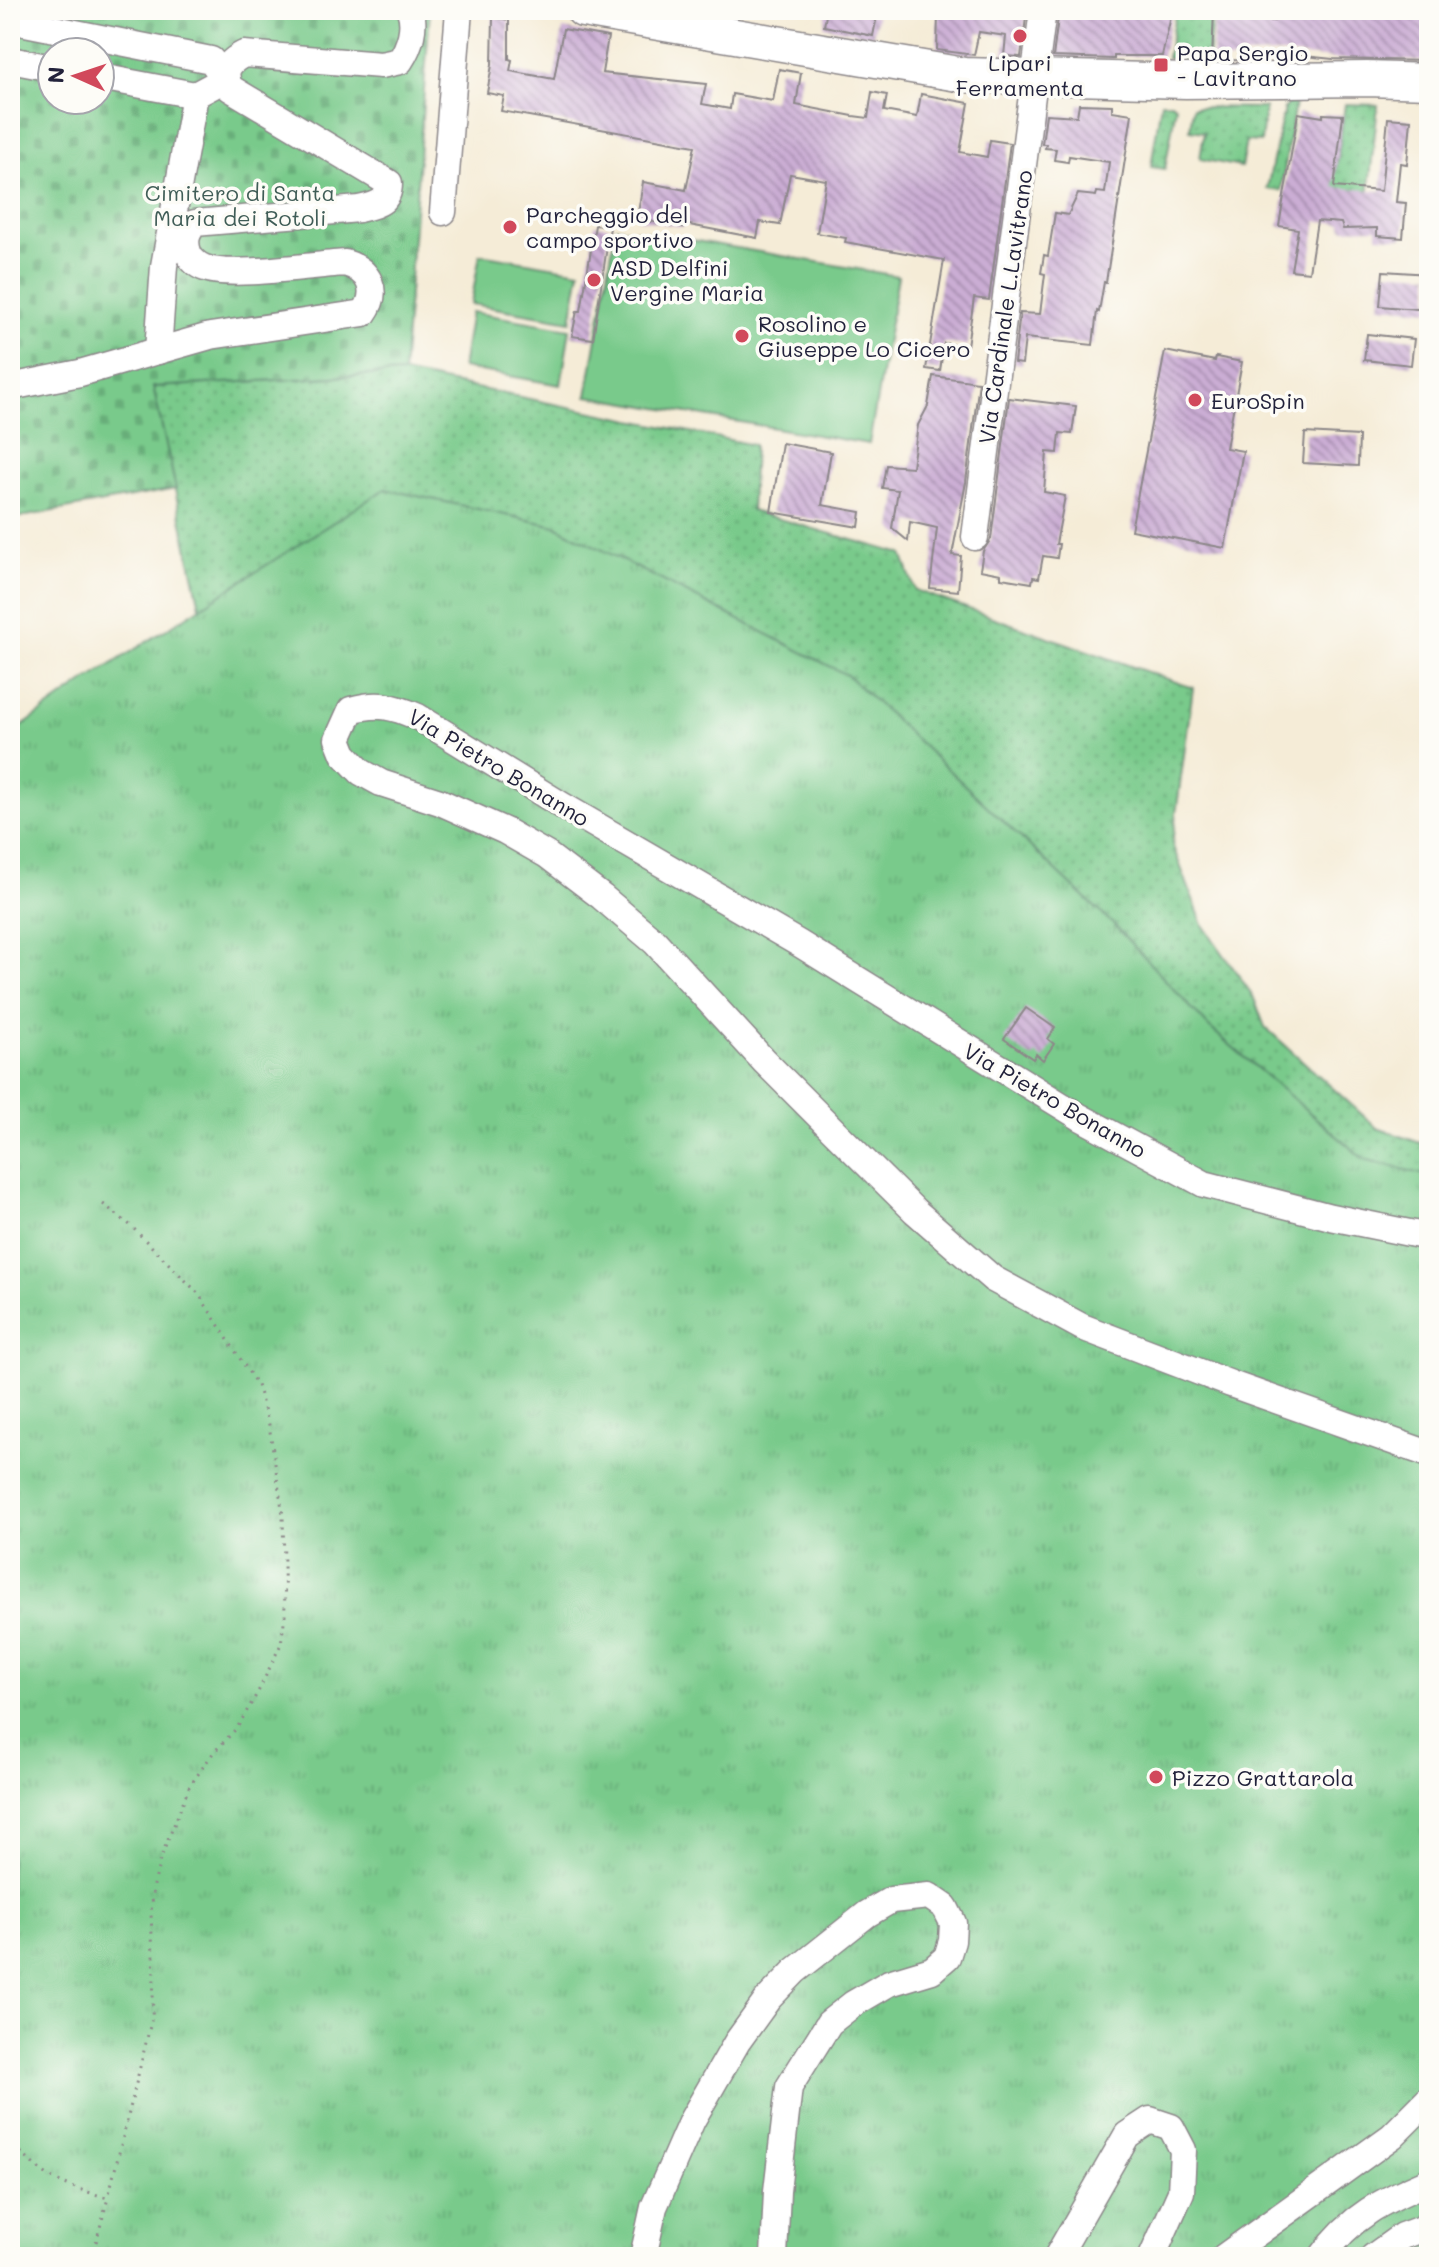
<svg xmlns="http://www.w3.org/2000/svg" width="1439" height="2267" font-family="Mali,sans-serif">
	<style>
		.grass { fill: url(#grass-dots); stroke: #4e7663; stroke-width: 2 }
		.cemetery { fill: url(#cemetery-stones); stroke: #4e7663; stroke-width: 2; fill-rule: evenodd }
		.park { fill: url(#park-tufts); stroke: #4e7663; stroke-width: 2 }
		.pitch { fill: #79ca8b; stroke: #4e7663; stroke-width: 2 }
		.building { fill: url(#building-back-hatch) }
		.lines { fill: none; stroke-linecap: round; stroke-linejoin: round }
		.minor-casing { stroke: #8c8789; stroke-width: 29 }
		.major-casing { stroke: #8c8789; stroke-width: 37 }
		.path { stroke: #8c8789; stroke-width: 3; stroke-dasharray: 2 6; stroke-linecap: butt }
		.minor { stroke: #fff; stroke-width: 26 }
		.major { stroke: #fff; stroke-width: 34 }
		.poi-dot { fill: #d1495b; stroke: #fdfcf7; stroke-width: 3 }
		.labels { text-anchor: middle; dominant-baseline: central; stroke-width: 7; stroke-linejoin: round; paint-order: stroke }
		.poi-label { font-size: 22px; fill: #22223b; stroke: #fdfcf7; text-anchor: start }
		.park-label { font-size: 22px; fill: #405d57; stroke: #fdfcf7 }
		.street-label { font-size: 22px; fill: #22223b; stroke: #fdfcf7 }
	</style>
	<defs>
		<pattern id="grass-dots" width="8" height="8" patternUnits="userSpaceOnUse" patternTransform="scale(2)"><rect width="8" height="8" fill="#79ca8b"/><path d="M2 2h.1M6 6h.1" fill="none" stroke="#68ad79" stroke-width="1.8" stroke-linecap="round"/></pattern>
		<pattern id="cemetery-stones" width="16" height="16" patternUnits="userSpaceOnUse" patternTransform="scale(2)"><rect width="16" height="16" fill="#79ca8b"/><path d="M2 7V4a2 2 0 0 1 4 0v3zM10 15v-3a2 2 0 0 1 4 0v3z" fill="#68ad79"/></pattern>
		<pattern id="park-tufts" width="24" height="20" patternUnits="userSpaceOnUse" patternTransform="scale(2)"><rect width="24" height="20" fill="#79ca8b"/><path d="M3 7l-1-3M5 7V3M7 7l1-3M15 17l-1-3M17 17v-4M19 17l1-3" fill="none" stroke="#68ad79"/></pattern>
		<pattern id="building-back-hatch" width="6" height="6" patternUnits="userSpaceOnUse" patternTransform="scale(2)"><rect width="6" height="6" fill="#cbadd4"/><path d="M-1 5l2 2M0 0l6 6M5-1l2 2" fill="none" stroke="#a48cad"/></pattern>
	</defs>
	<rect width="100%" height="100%" fill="#fdfcf7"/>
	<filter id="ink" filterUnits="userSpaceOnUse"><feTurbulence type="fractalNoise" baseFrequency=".0125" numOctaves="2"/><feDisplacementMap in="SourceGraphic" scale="16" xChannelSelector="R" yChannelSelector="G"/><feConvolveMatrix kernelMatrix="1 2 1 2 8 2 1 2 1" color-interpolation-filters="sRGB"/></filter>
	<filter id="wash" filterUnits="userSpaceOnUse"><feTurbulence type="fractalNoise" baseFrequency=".006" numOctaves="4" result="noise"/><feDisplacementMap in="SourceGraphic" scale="32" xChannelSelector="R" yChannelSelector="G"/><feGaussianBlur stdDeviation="1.8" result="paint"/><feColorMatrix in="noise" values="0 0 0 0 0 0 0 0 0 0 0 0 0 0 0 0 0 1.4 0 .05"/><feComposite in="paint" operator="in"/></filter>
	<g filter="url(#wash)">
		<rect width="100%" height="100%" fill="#f5ecd7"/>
		<g class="grass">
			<polygon points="1176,10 1201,10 1201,17 1212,17 1208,59 1167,58"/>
			<polygon points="1161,102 1171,102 1176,106 1165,169 1151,167"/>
			<polygon points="1289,103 1295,103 1281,191 1267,189 1284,108"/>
			<polygon points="1345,104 1378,105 1368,196 1329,187 1336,171"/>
			<polygon points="1193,107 1265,108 1261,142 1246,141 1241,167 1200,159 1204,132 1190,130"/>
			<polygon points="403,373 754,445 751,511 902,554 915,590 1193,688 1172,844 1203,925 1253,996 1265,1027 1377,1128 1429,1146 1429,1219 223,714 153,387"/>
		</g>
		<path class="cemetery" d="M 10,10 L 430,10 L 403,373 L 153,387 L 176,489 L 10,519 ZM 52,52 L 100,52 L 100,100 L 52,100 Z"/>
		<polygon class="park" points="385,489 556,526 847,675 1114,925 1209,1027 1364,1159 1429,1176 1429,2257 10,2257 10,735 84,682"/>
		<g class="pitch">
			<polygon points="616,227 898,276 869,444 587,396"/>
			<polygon points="480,254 580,271 571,321 471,304"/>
			<polygon points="471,312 570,329 561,385 462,368"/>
		</g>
		<g id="blocks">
			<g class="building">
				<polygon points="827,10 848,10 877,16 873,36 824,26"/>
				<polygon points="964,10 1027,10 1021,57 1004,56 1006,36 979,32 974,55 937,50 938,14 964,15"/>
				<polygon points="1059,10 1133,10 1172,12 1162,56 1114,56 1114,59 1053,57"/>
				<polygon points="1214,10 1244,10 1244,20 1274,21 1274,16 1286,17 1286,10 1429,10 1429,61 1333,59 1285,54 1241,55 1240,60 1212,61"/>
				<polygon points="493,17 509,20 509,59 512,60 510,71 554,79 563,29 608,37 602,73 706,84 702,104 730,109 732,94 773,101 779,69 801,73 796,105 853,116 868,118 872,92 887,95 884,111 917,117 921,94 969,103 960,152 987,157 990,140 1010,143 989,300 974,298 967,346 944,343 940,371 926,369 944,260 845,242 846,238 817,233 826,180 790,174 780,225 760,222 757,238 684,224 683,227 637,219 643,182 686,190 695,146 501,111 504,96 487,93 492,65"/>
				<polygon points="1079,104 1112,105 1112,111 1132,114 1106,282 1104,282 1099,312 1097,311 1093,345 1025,338 1022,364 1014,363 1020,313 1040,314 1045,274 1041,273 1044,255 1048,256 1055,213 1068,215 1078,194 1096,196 1097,192 1105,193 1109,162 1069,156 1068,162 1054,160 1056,149 1045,148 1046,144 1042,144 1046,114 1077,116"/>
				<polygon points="1298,113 1323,117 1323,114 1343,115 1334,187 1381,191 1388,118 1411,120 1407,164 1400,163 1396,202 1406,203 1403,238 1377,236 1377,228 1343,229 1341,223 1317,221 1309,272 1291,270 1298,229 1279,226"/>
				<polygon points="595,225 610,227 593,339 572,336 577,311 581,311"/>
				<polygon points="1383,271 1429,274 1429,310 1380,306"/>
				<polygon points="1367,334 1414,339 1411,365 1364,360"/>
				<polygon points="1165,351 1215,361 1216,357 1242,362 1226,448 1243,451 1225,548 1131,530"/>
				<polygon points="933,376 979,382 966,482 952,555 961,556 958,591 930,588 937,528 910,522 908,541 892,528 898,490 882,488 886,465 912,467 918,425 928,406"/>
				<polygon points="1009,398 1076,406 1072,434 1060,433 1058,453 1047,452 1044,492 1065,496 1056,544 1059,544 1057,558 1043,556 1039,578 1033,577 1032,583 1001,578 1001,574 980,570 983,551 991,539"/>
				<polygon points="1305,433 1359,436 1358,466 1303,463"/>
				<polygon points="782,443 831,452 822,505 861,512 859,527 771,512"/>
				<polygon points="1026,1008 1055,1028 1048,1039 1054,1044 1043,1060 1036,1054 1033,1059 1004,1039"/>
			</g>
		</g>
	</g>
	<g filter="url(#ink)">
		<use href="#blocks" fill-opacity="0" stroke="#8c8789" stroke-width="2"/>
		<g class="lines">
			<defs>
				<g id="minor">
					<polyline points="10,20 211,60 225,79 195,95 164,266 158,351"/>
					<polyline points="10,60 52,68"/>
					<polyline points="100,77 195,95"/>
					<polyline points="443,212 459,10"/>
					<path d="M 10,387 L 80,373 L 210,336 L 364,313 C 380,291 369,270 345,263 C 314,265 230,278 205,268 C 198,266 190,259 188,252 C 184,240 187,232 195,223 L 359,209 C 376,205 389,203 389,183 L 230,88 C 222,71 228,62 244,54 L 381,65 L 400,61 C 410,46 416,26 410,10"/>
					<polyline points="975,537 1043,10"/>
					<path d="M 1429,1237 L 1331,1217 L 1204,1184 L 1080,1117 L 800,944 L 563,806 L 418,717 C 393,706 378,702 351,710 L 338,739 L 344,754 L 361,772 L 381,783 L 440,802 L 505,831 L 547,855 L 602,897 L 655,942 L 764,1061 L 833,1130 L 915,1211 L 993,1279 L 1082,1327 L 1231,1384 L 1429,1454"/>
					<polyline points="643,2257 654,2207 692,2120 737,2042 768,1999 795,1971 867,1914 891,1900 929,1896 945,1907 953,1923 952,1941 947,1957 932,1970 889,1983 853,2004 829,2023 789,2087 777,2191 774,2257"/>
					<polyline points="1057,2257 1127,2135 1150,2120 1171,2127 1183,2150 1181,2192 1152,2257"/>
					<polyline points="1224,2257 1392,2136 1429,2099"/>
					<path d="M 1322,2257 C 1350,2216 1384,2200 1429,2181"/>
					<polyline points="1373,2257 1402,2236 1429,2226"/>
				</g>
				<polyline id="major" points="583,10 964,75 1186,81 1367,79 1429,81"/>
			</defs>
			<use href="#minor" class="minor-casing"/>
			<use href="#major" class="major-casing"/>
			<g class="path">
				<polyline points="103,1204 130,1225 198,1293 257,1385 269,1425 283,1515 285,1615 281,1644 258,1692 237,1728 213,1753 189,1787 160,1860 154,1885 151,1913 154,1978 152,2018 108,2198"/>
				<path d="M 10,2140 C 43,2179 60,2184 108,2198 L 92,2257"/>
			</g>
			<use href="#minor" class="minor"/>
			<use href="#major" class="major"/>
		</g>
	</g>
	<g class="poi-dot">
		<circle cx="1020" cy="36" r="8"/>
		<rect x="1153" y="57" width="16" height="16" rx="4"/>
		<circle cx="510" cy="227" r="8"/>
		<circle cx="594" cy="280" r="8"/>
		<circle cx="742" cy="336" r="8"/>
		<circle cx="1195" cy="400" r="8"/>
		<circle cx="1156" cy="1777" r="8"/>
	</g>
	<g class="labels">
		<g class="poi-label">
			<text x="1177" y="52">Papa Sergio<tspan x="1177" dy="25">- Lavitrano</tspan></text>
			<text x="1020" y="62" text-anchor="middle">Lipari<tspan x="1020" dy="25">Ferramenta</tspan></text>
			<text x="526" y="214">Parcheggio del<tspan x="526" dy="25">campo sportivo</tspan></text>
			<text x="610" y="267">ASD Delfini<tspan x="610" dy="25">Vergine Maria</tspan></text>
			<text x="758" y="323">Rosolino e<tspan x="758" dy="25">Giuseppe Lo Cicero</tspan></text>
			<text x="1211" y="400">EuroSpin</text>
			<text x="1172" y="1777">Pizzo Grattarola</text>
		</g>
		<g class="park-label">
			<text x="240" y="192">Cimitero di Santa<tspan x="240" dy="25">Maria dei Rotoli</tspan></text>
		</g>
		<g class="street-label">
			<text transform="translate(1005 307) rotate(-82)">Via Cardinale L.Lavitrano</text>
			<text transform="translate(499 767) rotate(31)">Via Pietro Bonanno</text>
			<text transform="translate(1055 1100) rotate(30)">Via Pietro Bonanno</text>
		</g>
	</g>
	<rect width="1439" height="2267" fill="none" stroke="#fdfcf7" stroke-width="40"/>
	<g transform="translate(76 76) rotate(273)"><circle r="38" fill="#fdfcf7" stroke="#a5a5ac" stroke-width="2"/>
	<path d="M0-6L14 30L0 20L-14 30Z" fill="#d1495b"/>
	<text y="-12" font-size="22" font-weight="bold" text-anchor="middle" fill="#22223b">N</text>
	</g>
</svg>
